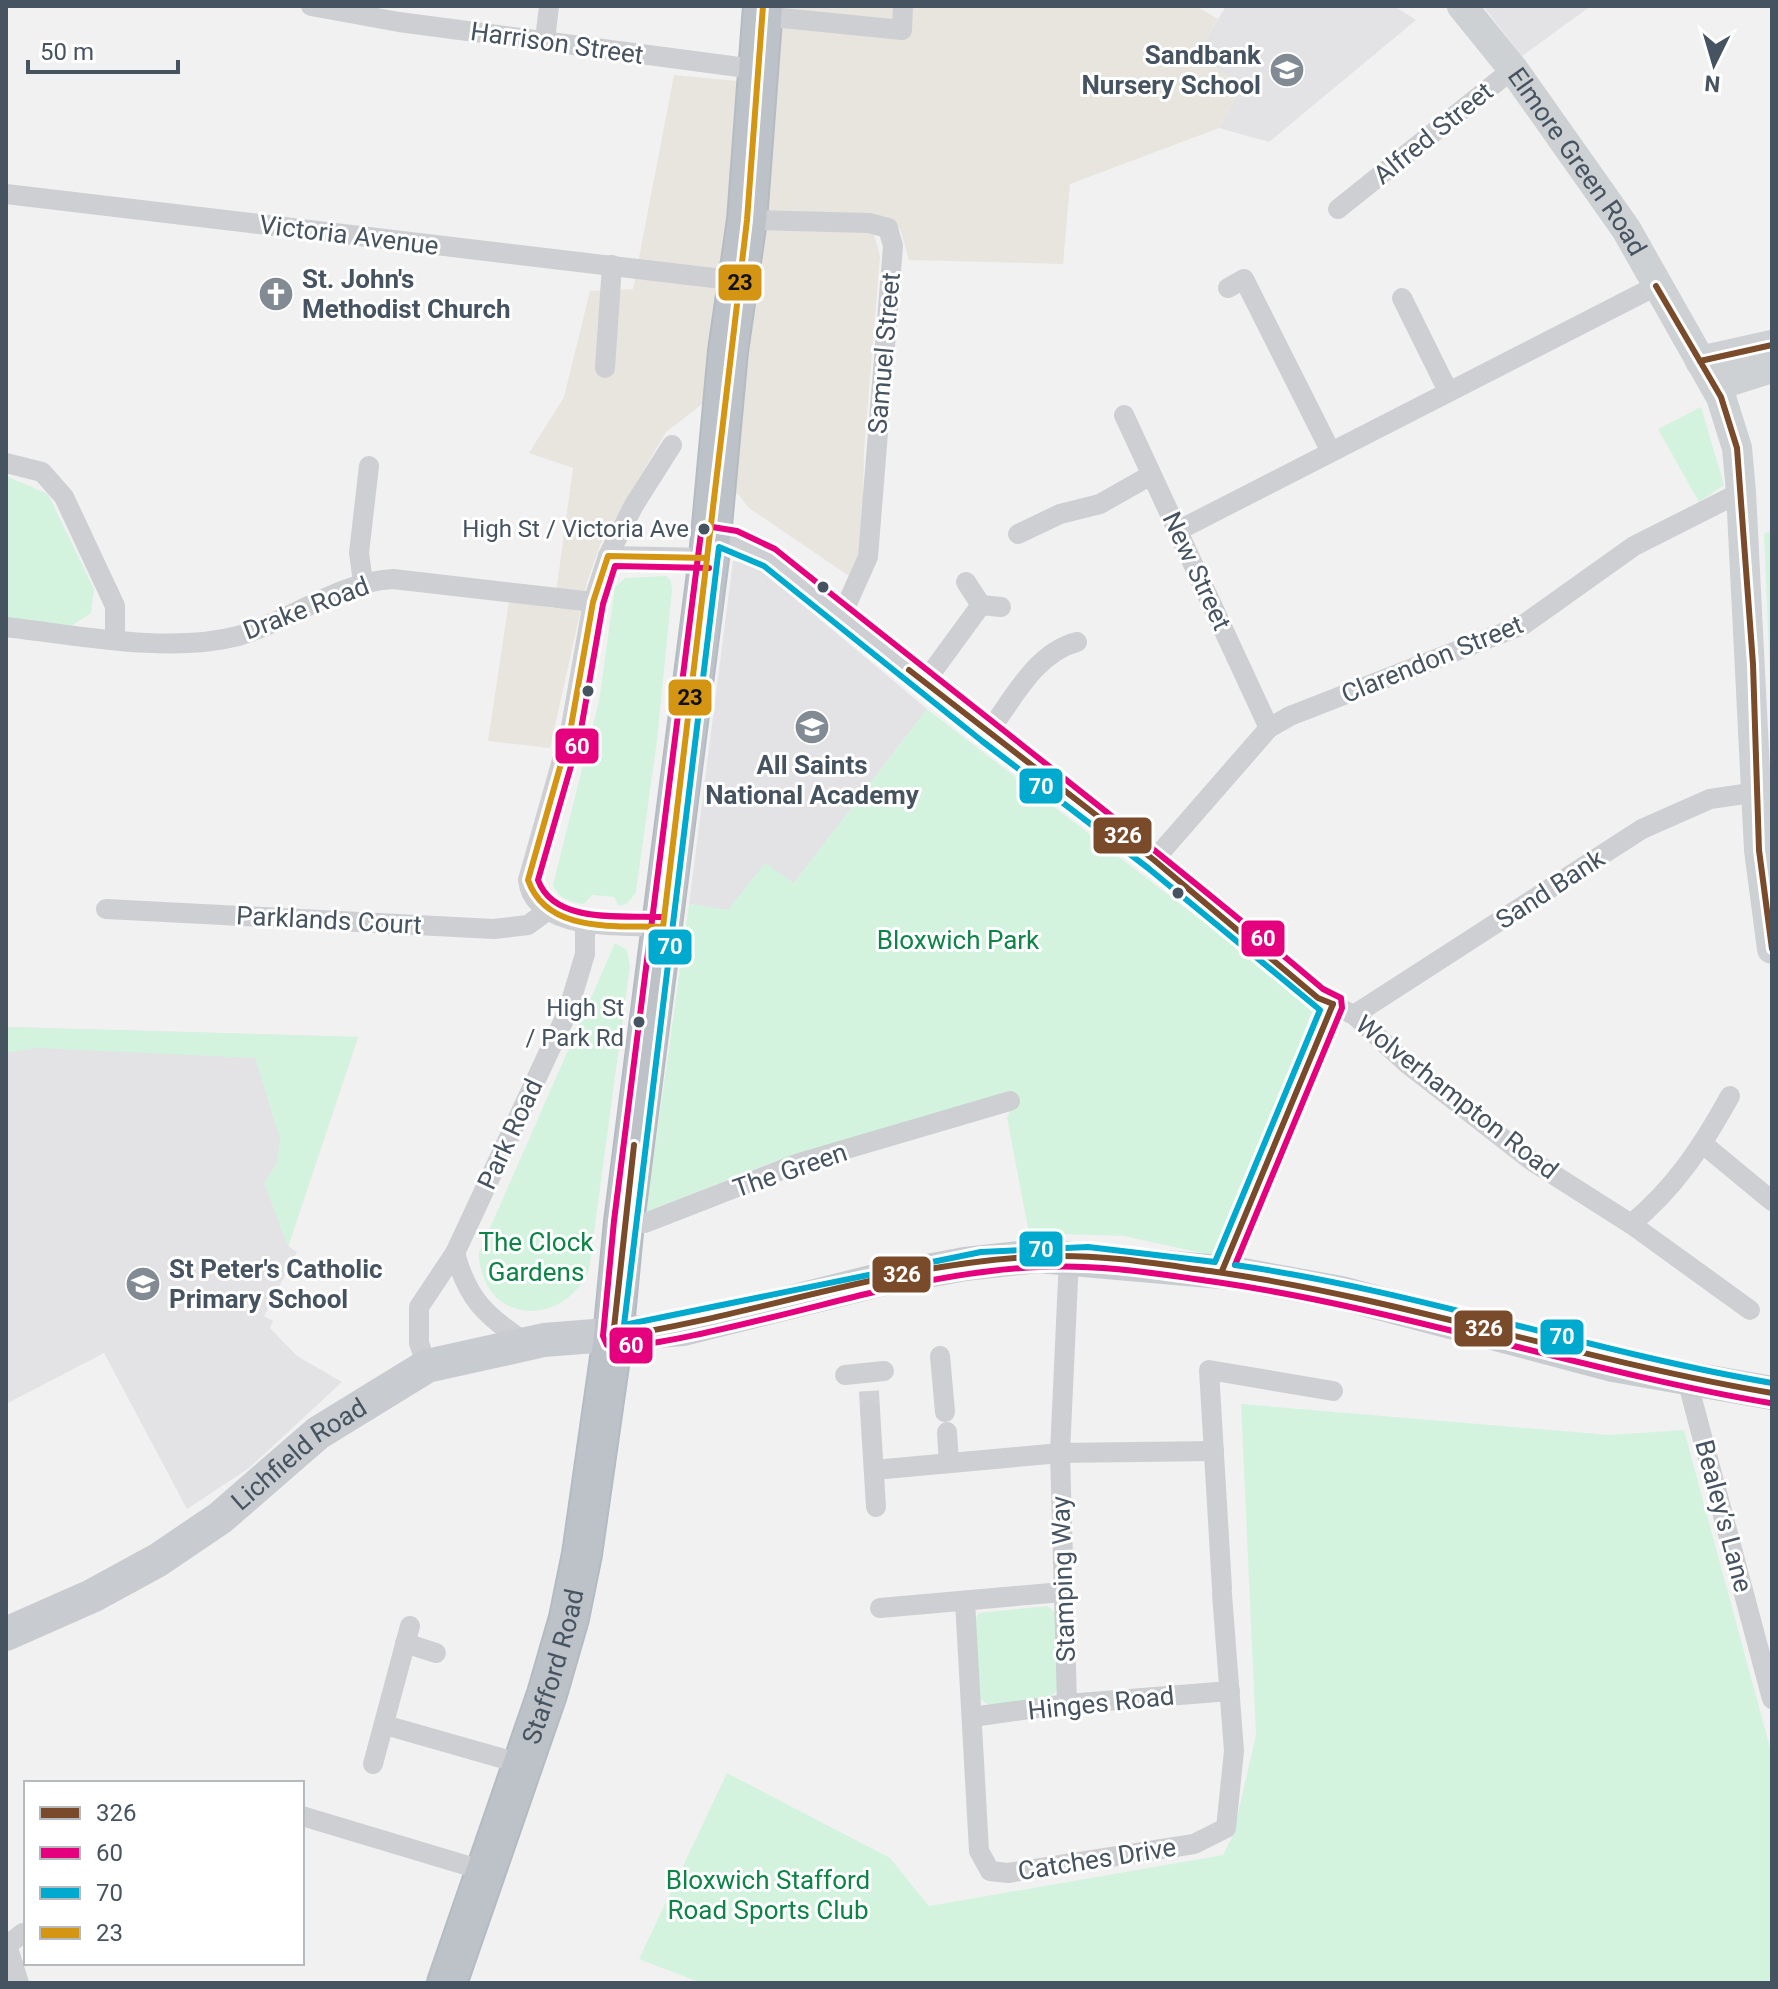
<svg xmlns="http://www.w3.org/2000/svg" width="1778" height="1989" font-family="Roboto,sans-serif">
	<style>
		.commercial { fill: #e7e5de }
		.education { fill: #e3e2e4 }
		.green { fill: #d3f3df }
		.lines { fill: none; stroke-linecap: round; stroke-linejoin: round }
		.street-tunnel { stroke: #d0d1d4; stroke-width: 20; stroke-dasharray: 20 10; stroke-linecap: butt }
		.highway-casing { stroke: #b5bbc2; stroke-width: 42 }
		.street { stroke: #cdcfd2; stroke-width: 20 }
		.secondary { stroke: #cdd1d4; stroke-width: 30 }
		.primary { stroke: #c8ccd0; stroke-width: 34 }
		.highway { stroke: #bcc2c8; stroke-width: 38 }
		.bus-1-casing { stroke: #fff; stroke-width: 12 }
		.bus-2-casing { stroke: #fff; stroke-width: 12 }
		.bus-3-casing { stroke: #fff; stroke-width: 12 }
		.bus-4-casing { stroke: #fff; stroke-width: 12 }
		.bus-1 { stroke: #7a4b2a; stroke-width: 6 }
		.bus-2 { stroke: #e5007d; stroke-width: 6 }
		.bus-3 { stroke: #00a9ce; stroke-width: 6 }
		.bus-4 { stroke: #d49513; stroke-width: 6 }
		.bus-dot { fill: #465360; stroke: #fff; stroke-width: 3 }
		.labels { text-anchor: middle; dominant-baseline: central; stroke-width: 6; stroke-linejoin: round; paint-order: stroke }
		.bus-label { font-size: 24px; fill: #465360; stroke: #fff; text-anchor: end }
		.street-label { font-size: 26px; fill: #465360; stroke: #fff }
		.poi-label { font-size: 26px; font-weight: bold; fill: #465360; stroke: #fff; text-anchor: start }
		.park-label { font-size: 26px; fill: #0d8448; stroke: #fff }
		.line-badge { stroke: #fff; stroke-width: 3 }
		.badge-label { font-size: 22px; text-anchor: middle; font-weight: bold; fill: #fff }
		.pale-badge-label { font-size: 22px; text-anchor: middle; font-weight: bold; fill: #111 }
	</style>
	<rect width="100%" height="100%" fill="#f2f1f1"/>
	<g class="commercial">
		<polygon points="777,6 1196,6 1218,19 1196,56 1243,85 1219,128 1070,184 1063,264 909,260 900,229 892,219 754,212"/>
		<polygon points="674,75 747,82 705,402 666,432 600,545 587,582 550,748 488,741 509,601 554,608 573,468 529,453 564,397 590,291 633,289"/>
		<polygon points="858,229 873,231 880,256 864,451 862,549 852,578 749,508 738,494 730,494 753,231"/>
	</g>
	<g class="education">
		<polygon points="1226,6 1394,6 1416,20 1269,142 1219,128 1243,85 1196,56"/>
		<polygon points="1483,6 1591,6 1522,56"/>
		<polygon points="733,561 754,564 927,709 794,883 728,910 689,904"/>
		<polygon points="6,1027 358,1037 288,1246 297,1252 264,1316 273,1321 270,1328 297,1356 342,1382 249,1468 187,1509 104,1353 6,1404"/>
	</g>
	<g class="green">
		<polygon points="1701,407 1724,485 1699,502 1658,429"/>
		<polygon points="6,476 48,494 94,589 91,613 68,628 6,620"/>
		<polygon points="1772,530 1772,728 1764,534"/>
		<path d="M 666,576 L 671,581 L 672,591 L 657,740 L 636,892 L 628,903 L 619,906 L 614,897 L 592,895 L 584,904 C 570,902 559,899 553,885 L 599,701 L 615,587 L 625,578 Z"/>
		<polygon points="927,709 1314,1007 1216,1256 1124,1236 1029,1233 1007,1118 1017,1093 773,1162 646,1212 689,904 728,910 765,863 794,883"/>
		<path d="M 615,943 L 627,950 L 630,966 L 589,1270 C 562,1330 481,1324 479,1253 Z"/>
		<polygon points="6,1027 358,1037 288,1247 264,1183 277,1163 280,1139 255,1058 37,1048 6,1053"/>
		<polygon points="1241,1404 1610,1435 1684,1430 1772,1755 1772,1983 701,1983 639,1959 727,1773 890,1858 929,1906 1223,1855 1233,1835 1256,1735"/>
		<polygon points="1047,1606 1057,1614 1060,1688 1047,1700 988,1705 979,1698 973,1623 979,1613"/>
	</g>
	<g class="lines">
		<polyline class="street-tunnel" points="869,1391 870,1410"/>
		<defs>
			<g id="highway">
				<path id="s3" d="M 447,1983 L 547,1694 L 569,1618 L 582,1554 L 613,1337 L 624,1222 L 709,558 L 728,351 L 747,220 L 763,6"/>
			</g>
		</defs>
		<use href="#highway" class="highway-casing"/>
		<g class="street">
			<polyline points="311,6 399,22 739,67 757,66"/>
			<polyline points="762,16 902,30 903,6"/>
			<polyline points="545,40 549,6"/>
			<polyline points="6,194 739,281"/>
			<polyline points="1338,209 1513,69"/>
			<polyline points="747,220 869,223 888,228 893,246 868,557 842,615"/>
			<polyline points="1228,288 1244,279 1330,450"/>
			<polyline points="1402,298 1448,391"/>
			<polyline points="605,368 612,265"/>
			<polyline points="1124,415 1269,728"/>
			<polyline points="6,463 42,472 64,497 115,606 115,638"/>
			<polyline points="1179,530 1656,286"/>
			<polyline points="711,534 734,541 769,557 988,733 1154,860 1318,998 1354,1015 1405,1062 1532,1161 1631,1224 1750,1310"/>
			<polyline points="1018,534 1060,514 1100,504 1151,475"/>
			<polyline points="608,556 709,558"/>
			<polyline points="363,582 359,553 369,466"/>
			<polyline points="966,582 981,605 1001,607"/>
			<path d="M 6,627 C 77,635 169,654 238,636 C 291,621 337,582 393,579 L 593,602"/>
			<polyline points="924,683 981,605"/>
			<path d="M 988,733 C 1012,700 1036,652 1077,642"/>
			<polyline points="1154,860 1269,728 1290,716 1523,625 1634,546 1741,492"/>
			<polyline points="106,909 494,929 528,925 547,911"/>
			<path d="M 663,927 C 624,924 534,933 528,880 L 570,732 L 593,602 L 608,556 L 634,505 L 672,445"/>
			<polyline points="1354,1015 1642,829 1710,799 1757,792"/>
			<polyline points="1703,1144 1772,1201"/>
			<polyline points="624,1222 645,1223 799,1163 1010,1101"/>
			<path d="M 1631,1224 C 1675,1188 1703,1145 1730,1096"/>
			<path d="M 455,1253 C 468,1301 486,1315 526,1343"/>
			<polyline points="1222,1271 1333,1004"/>
			<polyline points="940,1356 945,1412"/>
			<polyline points="427,1366 419,1343 419,1307 455,1253 568,1011 585,954 585,922"/>
			<polyline points="845,1375 884,1371"/>
			<polyline points="1687,1380 1772,1699"/>
			<polyline points="870,1410 876,1507"/>
			<polyline points="947,1432 949,1463"/>
			<polyline points="874,1470 1060,1453 1214,1451"/>
			<polyline points="1222,1588 1209,1370 1333,1391"/>
			<polyline points="965,1601 979,1851 990,1871 1008,1873 1194,1844 1226,1828 1234,1751 1222,1594"/>
			<polyline points="880,1608 1062,1592"/>
			<polyline points="405,1643 436,1653"/>
			<polyline points="1067,1704 1060,1453 1069,1258"/>
			<polyline points="972,1717 1067,1704 1230,1691"/>
			<polyline points="385,1725 522,1764"/>
			<polyline points="373,1764 410,1626"/>
			<polyline points="302,1816 485,1871"/>
			<polyline points="7,1945 19,1983"/>
			<polyline points="6,1946 23,1933"/>
		</g>
		<g class="secondary">
			<path id="s1" d="M 1462,6 L 1513,69 L 1626,229 L 1721,397 L 1737,448 L 1741,492 L 1759,850 L 1772,949"/>
			<polyline points="1700,361 1772,345"/>
			<polyline points="1715,386 1772,368"/>
		</g>
		<path class="primary" id="s2" d="M 6,1634 L 92,1596 L 158,1560 L 220,1518 L 318,1433 L 427,1366 L 544,1340 L 683,1329 L 879,1280 L 965,1264 L 1038,1256 L 1232,1273 L 1341,1293 L 1613,1365 L 1772,1393"/>
		<use href="#highway" class="highway"/>
		<defs>
			<g id="bus-1">
				<polyline points="1656,286 1721,397 1737,448 1753,664 1759,850 1772,949"/>
				<polyline points="1700,361 1772,345"/>
				<polyline points="909,670 1154,860 1318,998 1333,1004"/>
				<polyline points="1222,1271 1333,1004"/>
				<path d="M 613,1337 C 760,1315 904,1259 1053,1256 C 1106,1255 1158,1264 1210,1271 C 1400,1298 1583,1361 1772,1393"/>
				<polyline points="613,1337 634,1145"/>
			</g>
			<g id="bus-2">
				<path d="M 663,917 C 625,915 554,925 538,880 L 580,735 L 603,604 L 615,566 L 709,568"/>
				<path d="M 1235,1265 L 1342,1008 L 1341,998 L 1323,989 C 1144,838 958,696 775,549 L 737,531 L 706,526 L 701,533 L 614,1221 L 603,1336 L 607,1345 C 637,1356 835,1300 879,1291 C 932,1279 986,1269 1040,1267 C 1097,1264 1153,1273 1209,1281 C 1399,1308 1581,1371 1770,1403"/>
			</g>
			<g id="bus-3">
				<polygon points="719,547 764,566 982,741 1148,868 1320,1010 1215,1262 1088,1247 981,1252 624,1325"/>
				<path d="M 1235,1265 C 1417,1291 1591,1352 1772,1383"/>
			</g>
			<g id="bus-4">
				<path d="M 608,556 L 707,558 L 663,927 C 616,925 547,934 528,880 L 570,732 L 593,602 Z"/>
				<polyline points="707,558 747,220 763,6"/>
			</g>
		</defs>
		<use href="#bus-1" class="bus-1-casing"/>
		<use href="#bus-2" class="bus-2-casing"/>
		<use href="#bus-3" class="bus-3-casing"/>
		<use href="#bus-4" class="bus-4-casing"/>
		<use href="#bus-1" class="bus-1"/>
		<use href="#bus-2" class="bus-2"/>
		<use href="#bus-3" class="bus-3"/>
		<use href="#bus-4" class="bus-4"/>
	</g>
	<defs>
		<symbol id="school-disc" viewBox="-11 -11 22 22"><circle r="9.5" fill="#828a93" stroke="#fff"/><path d="M0-5L7-2L0 1L-7-2ZM-4 1L0 2.5L4 1V4Q0 6-4 4Z" fill="#fff"/></symbol>
		<symbol id="church-disc" viewBox="-11 -11 22 22"><circle r="9.5" fill="#828a93" stroke="#fff"/><path d="M-1.2-6h2.4v3.5h3.3v2.4h-3.3V6h-2.4V-.1h-3.3v-2.4h3.3Z" fill="#fff"/></symbol>
	</defs>
	<g fill-rule="evenodd">
		<use href="#school-disc" x="1267" y="50" width="40" height="40"/>
		<use href="#church-disc" x="256" y="274" width="40" height="40"/>
		<use href="#school-disc" x="792" y="707" width="40" height="40"/>
		<use href="#school-disc" x="123" y="1264" width="40" height="40"/>
	</g>
	<g class="bus-dot">
		<circle cx="704" cy="529" r="7"/>
		<circle cx="823" cy="587" r="7"/>
		<circle cx="588" cy="691" r="7"/>
		<circle cx="1178" cy="893" r="7"/>
		<circle cx="639" cy="1022" r="7"/>
	</g>
	<g class="labels">
		<g class="bus-label">
			<text x="689" y="529">High St / Victoria Ave</text>
			<text x="624" y="1008">High St<tspan x="624" dy="30">/ Park Rd</tspan></text>
		</g>
		<g class="street-label">
			<text transform="translate(557 43) rotate(8)">Harrison Street</text>
			<text transform="translate(1433 133) rotate(-39)">Alfred Street</text>
			<text stroke="none"><textPath href="#s1" startOffset="194">Elmore Green Road</textPath></text>
			<text transform="translate(349 235) rotate(7)">Victoria Avenue</text>
			<text transform="translate(884 353) rotate(-85)">Samuel Street</text>
			<text transform="translate(1197 571) rotate(65)">New Street</text>
			<text transform="translate(306 608) rotate(-21)">Drake Road</text>
			<text transform="translate(1432 659) rotate(-22)">Clarendon Street</text>
			<text transform="translate(1550 889) rotate(-33)">Sand Bank</text>
			<text transform="translate(329 920) rotate(3)">Parklands Court</text>
			<text transform="translate(1457 1097) rotate(38)">Wolverhampton Road</text>
			<text transform="translate(510 1134) rotate(-65)">Park Road</text>
			<text transform="translate(790 1170) rotate(-19)">The Green</text>
			<text stroke="none"><textPath href="#s2" startOffset="346">Lichfield Road</textPath></text>
			<text transform="translate(1724 1516) rotate(75)">Bealey’s Lane</text>
			<text transform="translate(1063 1579) rotate(-92)">Stamping Way</text>
			<text stroke="none"><textPath href="#s3" startOffset="334">Stafford Road</textPath></text>
			<text transform="translate(1101 1703) rotate(-6)">Hinges Road</text>
			<text transform="translate(1097 1859) rotate(-9)">Catches Drive</text>
		</g>
		<g class="poi-label">
			<text x="1261" y="55" text-anchor="end">Sandbank<tspan x="1261" dy="30">Nursery School</tspan></text>
			<text x="302" y="279">St. John's<tspan x="302" dy="30">Methodist Church</tspan></text>
			<text x="812" y="765" text-anchor="middle">All Saints<tspan x="812" dy="30">National Academy</tspan></text>
			<text x="169" y="1269">St Peter's Catholic<tspan x="169" dy="30">Primary School</tspan></text>
		</g>
		<g class="park-label">
			<text x="958" y="940">Bloxwich Park</text>
			<text x="536" y="1242">The Clock<tspan x="536" dy="30">Gardens</tspan></text>
			<text x="768" y="1880">Bloxwich Stafford<tspan x="768" dy="30">Road Sports Club</tspan></text>
		</g>
	</g>
	<g class="line-badge">
		<rect x="717" y="263" width="46" height="39" rx="8" fill="#d49513"/>
		<rect x="667" y="678" width="46" height="39" rx="8" fill="#d49513"/>
		<rect x="554" y="727" width="46" height="38" rx="8" fill="#e5007d"/>
		<rect x="1018" y="767" width="46" height="38" rx="8" fill="#00a9ce"/>
		<rect x="1092" y="816" width="61" height="39" rx="8" fill="#7a4b2a"/>
		<rect x="1240" y="919" width="46" height="39" rx="8" fill="#e5007d"/>
		<rect x="647" y="928" width="46" height="38" rx="8" fill="#00a9ce"/>
		<rect x="1018" y="1230" width="46" height="38" rx="8" fill="#00a9ce"/>
		<rect x="871" y="1255" width="61" height="39" rx="8" fill="#7a4b2a"/>
		<rect x="1453" y="1309" width="61" height="39" rx="8" fill="#7a4b2a"/>
		<rect x="1539" y="1318" width="46" height="38" rx="8" fill="#00a9ce"/>
		<rect x="608" y="1326" width="46" height="39" rx="8" fill="#e5007d"/>
	</g>
	<g class="badge-label">
		<text x="577" y="754">60</text>
		<text x="1041" y="794">70</text>
		<text x="1123" y="843">326</text>
		<text x="1263" y="946">60</text>
		<text x="670" y="954">70</text>
		<text x="1041" y="1257">70</text>
		<text x="902" y="1282">326</text>
		<text x="1484" y="1336">326</text>
		<text x="1562" y="1344">70</text>
		<text x="631" y="1353">60</text>
	</g>
	<g class="pale-badge-label">
		<text x="740" y="290">23</text>
		<text x="690" y="705">23</text>
	</g>
	<rect width="1778" height="1989" fill="none" stroke="#465360" stroke-width="16"/>
	<rect x="24" y="1781" width="280" height="184" fill="#ffffff" stroke="#b5babf" stroke-width="2"/>
	<rect x="40" y="1807" width="40" height="12" fill="#7a4b2a" stroke="#b5babf" stroke-width="2"/>
	<text x="96" y="1821" font-size="24" fill="#465360">326</text>
	<rect x="40" y="1847" width="40" height="12" fill="#e5007d" stroke="#b5babf" stroke-width="2"/>
	<text x="96" y="1861" font-size="24" fill="#465360">60</text>
	<rect x="40" y="1887" width="40" height="12" fill="#00a9ce" stroke="#b5babf" stroke-width="2"/>
	<text x="96" y="1901" font-size="24" fill="#465360">70</text>
	<rect x="40" y="1927" width="40" height="12" fill="#d49513" stroke="#b5babf" stroke-width="2"/>
	<text x="96" y="1941" font-size="24" fill="#465360">23</text>
	<g transform="translate(1714 64) rotate(185)" stroke="#ffffff" stroke-width="6" paint-order="stroke">
	<path d="M0-6L14 30L0 20L-14 30Z" fill="#465360"/>
	<text y="-12" font-size="22" font-weight="bold" text-anchor="middle" fill="#465360">N</text>
	</g>
	<path d="M28 60v12h150v-12" fill="none" stroke="#465360" stroke-width="4"/>
	<text x="40" y="60" font-size="24" fill="#465360" stroke="#ffffff" stroke-width="6" paint-order="stroke">50 m</text>
</svg>
